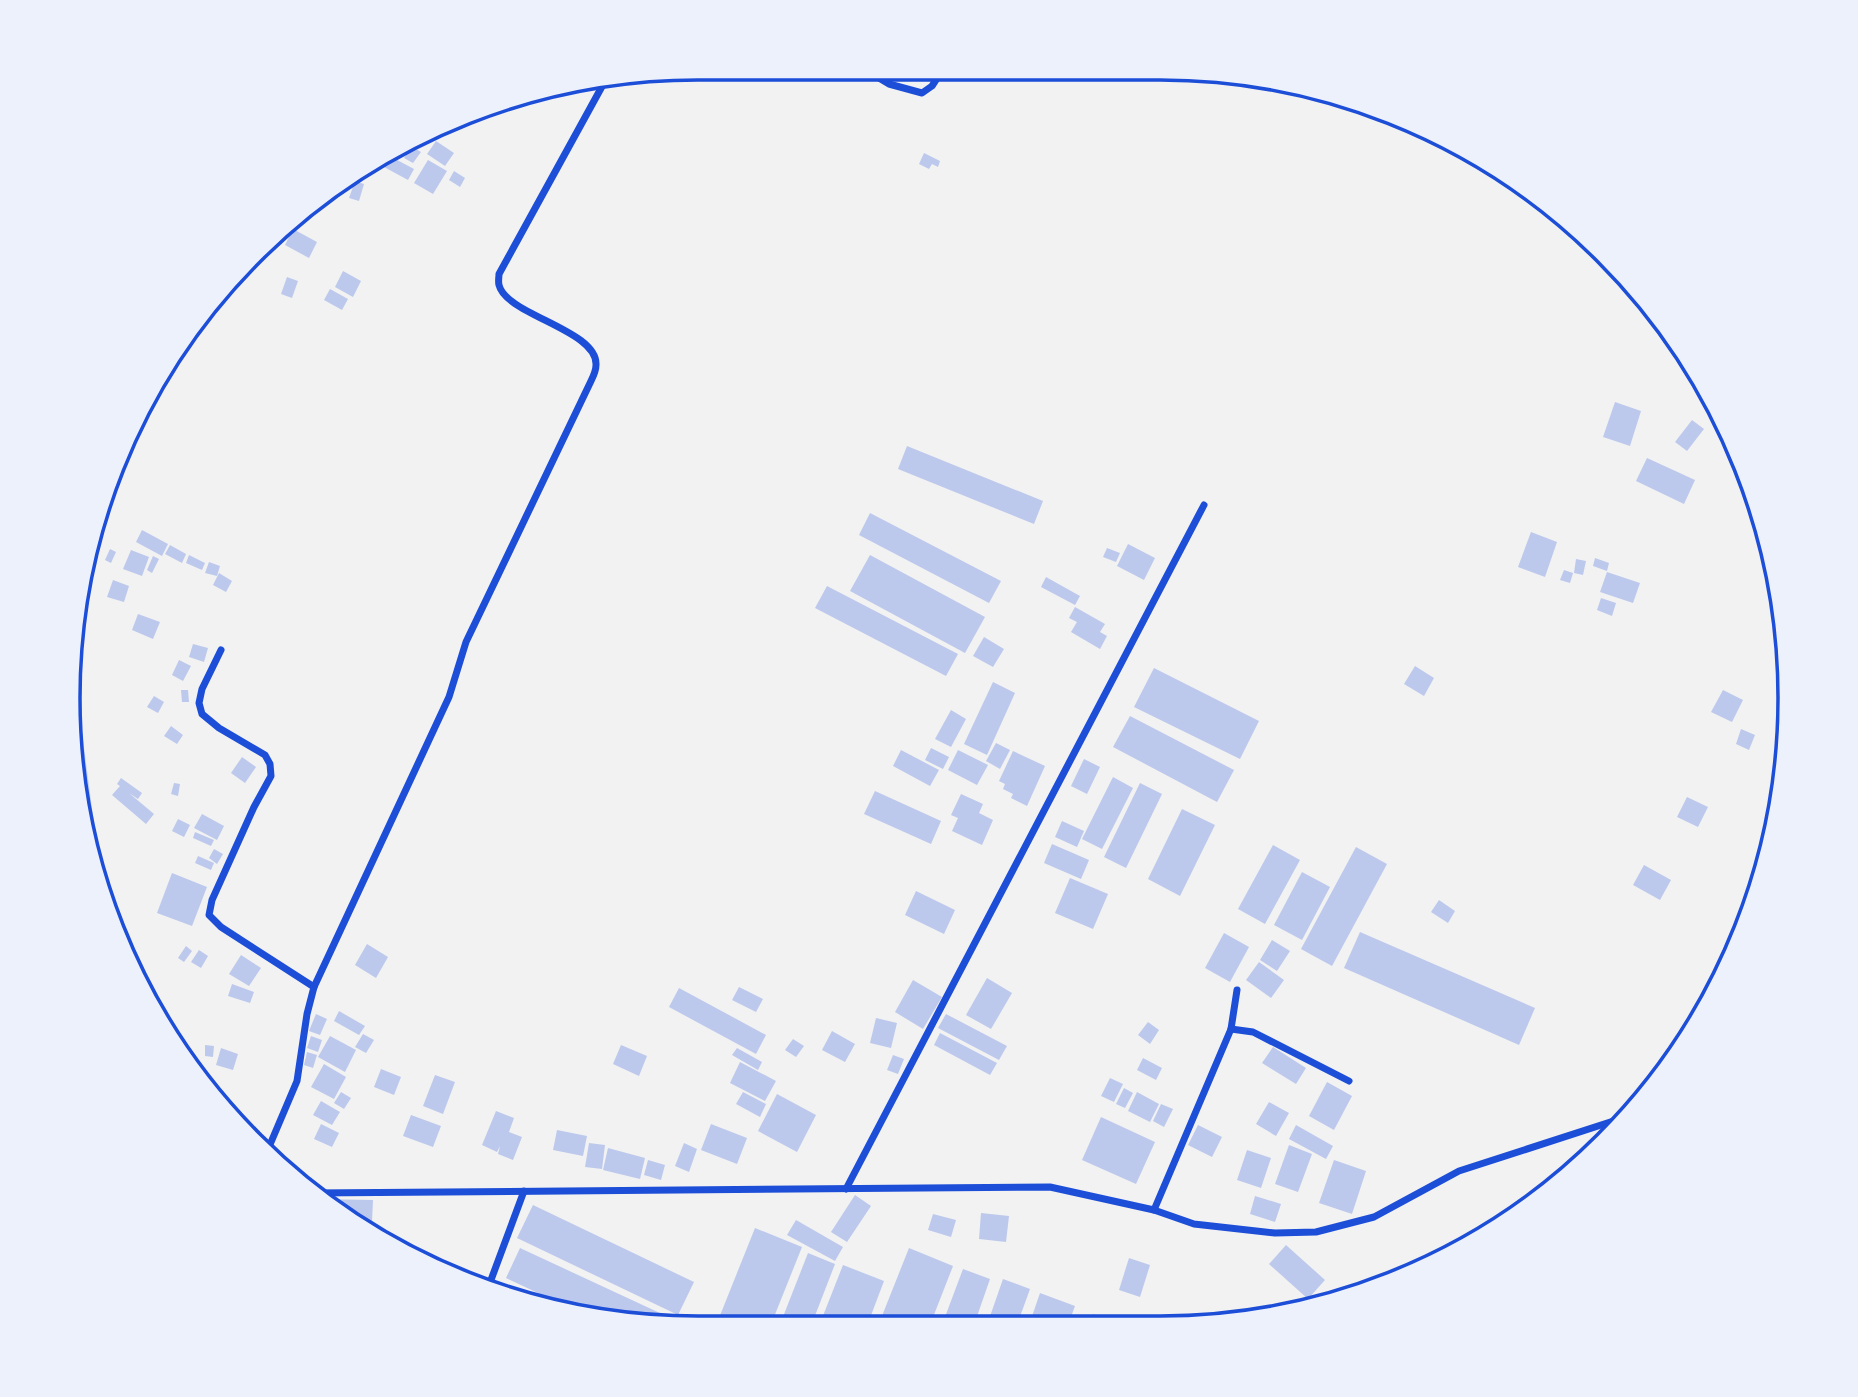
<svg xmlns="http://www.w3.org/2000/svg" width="1858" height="1397" font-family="'Exo 2',sans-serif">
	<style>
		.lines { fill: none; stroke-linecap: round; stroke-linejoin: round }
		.stream { stroke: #bfd3fe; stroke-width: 5 }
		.building { fill: #bdc9ec }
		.minor { stroke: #1d4ed8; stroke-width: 7 }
		.rim { fill: none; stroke: #1d4ed8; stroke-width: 3.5 }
	</style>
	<rect width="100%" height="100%" fill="#f2f2f2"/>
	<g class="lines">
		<polyline class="stream" points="73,683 90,812 107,911"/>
	</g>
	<g class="building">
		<polygon points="436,141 454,153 445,166 427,154"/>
		<polygon points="411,146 421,152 413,163 404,158"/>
		<polygon points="384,153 414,169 408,180 373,161"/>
		<polygon points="924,153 940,161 938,167 932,164 929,169 919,164"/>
		<polygon points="428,160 447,171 433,194 414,183"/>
		<polygon points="454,171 465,178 460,187 449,180"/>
		<polygon points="355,181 364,184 359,201 349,198"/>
		<polygon points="293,229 317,242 309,258 285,245"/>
		<polygon points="343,271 361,281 353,297 335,287"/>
		<polygon points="287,277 298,281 292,298 281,294"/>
		<polygon points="330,289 348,299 342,310 324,300"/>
		<polygon points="1615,402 1641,411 1630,446 1603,437"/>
		<polygon points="1692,420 1704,429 1687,451 1675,442"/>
		<polygon points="907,446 1043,501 1034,524 898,469"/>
		<polygon points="1647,458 1695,480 1684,504 1636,481"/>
		<polygon points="870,513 1001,581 989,603 859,535"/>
		<polygon points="142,530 168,544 162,556 136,542"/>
		<polygon points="1531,532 1557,542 1545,577 1518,567"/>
		<polygon points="1128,544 1155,558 1144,580 1117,566"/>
		<polygon points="170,545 186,554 182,563 165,554"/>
		<polygon points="1107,548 1120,553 1116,562 1103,557"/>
		<polygon points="110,549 116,552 111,563 105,560"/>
		<polygon points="131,550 149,557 142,576 123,569"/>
		<polygon points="189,555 205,563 202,570 186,563"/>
		<polygon points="870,555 985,617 965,653 850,591"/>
		<polygon points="153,556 159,559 152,573 147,570"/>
		<polygon points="1595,558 1609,563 1607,571 1593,566"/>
		<polygon points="1576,559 1586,561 1583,575 1574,573"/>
		<polygon points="209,562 220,566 217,576 205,573"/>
		<polygon points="1564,570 1573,573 1570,583 1560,580"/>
		<polygon points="1607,572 1640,583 1633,603 1600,592"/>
		<polygon points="219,573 232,581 226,592 213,585"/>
		<polygon points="1046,577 1080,596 1075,605 1041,587"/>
		<polygon points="113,580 129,586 124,602 107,597"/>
		<polygon points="827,586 958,654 946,676 815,608"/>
		<polygon points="1601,598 1616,603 1612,616 1597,610"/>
		<polygon points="1075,607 1105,624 1100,632 1107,636 1100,649 1071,632 1077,622 1069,618"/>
		<polygon points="138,614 160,622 153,639 132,630"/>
		<polygon points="984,637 1004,649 993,667 973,656"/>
		<polygon points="193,644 208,648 204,662 189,657"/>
		<polygon points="179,660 191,666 183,681 172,675"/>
		<polygon points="1415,666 1434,678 1424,696 1404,684"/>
		<polygon points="1154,668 1259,721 1240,759 1134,707"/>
		<polygon points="993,682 1015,693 987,755 964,744"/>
		<polygon points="181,690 188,690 189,702 182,702"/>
		<polygon points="1723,690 1743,700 1732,722 1711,712"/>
		<polygon points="154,696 164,702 158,713 147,707"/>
		<polygon points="951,710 966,719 951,747 935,739"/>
		<polygon points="1130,716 1234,770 1217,802 1113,747"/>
		<polygon points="171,726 183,735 177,744 164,736"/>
		<polygon points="1741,729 1755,735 1749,750 1736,744"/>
		<polygon points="996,743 1010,750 1000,769 986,761"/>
		<polygon points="931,748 949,757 943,769 925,760"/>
		<polygon points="901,750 939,770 930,786 893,766"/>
		<polygon points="958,750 988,765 977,785 948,770"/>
		<polygon points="1013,751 1045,766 1027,806 1011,798 1013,794 1003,789 1005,784 999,781"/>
		<polygon points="242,757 256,767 245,783 231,773"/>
		<polygon points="1084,759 1100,767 1087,794 1071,786"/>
		<polygon points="1113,777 1133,788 1102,849 1082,839"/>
		<polygon points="121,778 142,793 138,799 129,793 154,814 146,824 112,795 120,786 117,784"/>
		<polygon points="174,783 180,784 178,796 171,794"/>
		<polygon points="1140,783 1162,794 1126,868 1104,857"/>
		<polygon points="875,791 941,821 931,844 864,814"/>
		<polygon points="961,794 983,804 979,813 993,820 982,845 952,831 958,818 951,815"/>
		<polygon points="1687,797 1708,807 1698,827 1677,817"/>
		<polygon points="1182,809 1215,825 1180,896 1148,879"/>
		<polygon points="202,814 224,826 217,840 194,828"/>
		<polygon points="178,819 190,825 184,837 172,831"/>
		<polygon points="1062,821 1084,831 1077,847 1055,837"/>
		<polygon points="195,832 214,840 211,846 193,838"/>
		<polygon points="1052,844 1089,860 1081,879 1044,863"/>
		<polygon points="1273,845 1300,860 1265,924 1238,909"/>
		<polygon points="1356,847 1387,864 1332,966 1301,949"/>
		<polygon points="214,849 223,854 217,864 209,858"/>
		<polygon points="198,856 214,863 211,870 195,863"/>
		<polygon points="1644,865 1671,880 1660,900 1633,885"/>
		<polygon points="1302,872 1330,887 1302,940 1274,925"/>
		<polygon points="172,873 207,887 192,926 157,913"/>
		<polygon points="1070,878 1108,894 1093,929 1055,913"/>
		<polygon points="98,881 113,894 103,904 102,901"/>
		<polygon points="916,891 955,910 944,934 905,915"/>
		<polygon points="1439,900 1455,911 1448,923 1431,912"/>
		<polygon points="1360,932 1535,1008 1519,1045 1344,968"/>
		<polygon points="1224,933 1249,947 1230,982 1205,968"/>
		<polygon points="1272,940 1290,951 1277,971 1260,960"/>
		<polygon points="367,944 388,957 376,978 355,965"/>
		<polygon points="186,946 192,951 184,962 178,958"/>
		<polygon points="199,950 208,956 201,968 191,962"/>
		<polygon points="241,955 261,968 249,986 229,974"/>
		<polygon points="1259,962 1284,980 1271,998 1246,980"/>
		<polygon points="987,978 1012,993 991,1029 966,1015"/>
		<polygon points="913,980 942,997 923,1029 895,1012"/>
		<polygon points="232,984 254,992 250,1003 228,996"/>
		<polygon points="739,987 763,999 756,1012 732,1000"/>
		<polygon points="679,988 766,1035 756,1054 669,1007"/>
		<polygon points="339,1011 365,1026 359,1035 334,1021"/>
		<polygon points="316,1014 327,1019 320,1035 309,1031"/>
		<polygon points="946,1014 1007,1046 999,1060 938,1028"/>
		<polygon points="876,1018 897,1023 891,1048 870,1043"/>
		<polygon points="1148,1022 1159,1030 1150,1044 1138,1035"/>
		<polygon points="832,1031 855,1044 845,1062 822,1050"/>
		<polygon points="940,1033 997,1063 990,1075 934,1045"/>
		<polygon points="363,1034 374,1040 366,1053 355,1047"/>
		<polygon points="311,1036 322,1040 318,1052 307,1048"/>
		<polygon points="330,1036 356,1050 345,1072 318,1057"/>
		<polygon points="793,1039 804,1046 796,1057 785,1050"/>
		<polygon points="205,1045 214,1046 213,1057 205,1056"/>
		<polygon points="621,1045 647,1056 639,1076 613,1064"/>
		<polygon points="1273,1047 1306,1068 1296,1084 1262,1063"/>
		<polygon points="221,1048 238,1054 233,1070 216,1065"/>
		<polygon points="737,1048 762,1062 758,1070 732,1055"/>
		<polygon points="307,1052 317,1055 313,1068 304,1065"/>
		<polygon points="893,1055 904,1059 898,1074 887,1070"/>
		<polygon points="1143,1058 1162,1068 1156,1080 1137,1070"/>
		<polygon points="740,1062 776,1081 765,1101 730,1083"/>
		<polygon points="324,1064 346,1077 334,1099 311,1087"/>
		<polygon points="381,1069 401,1077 394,1095 374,1087"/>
		<polygon points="435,1075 455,1082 443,1114 423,1106"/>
		<polygon points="1110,1078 1123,1084 1114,1102 1101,1096"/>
		<polygon points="1327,1082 1352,1096 1334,1130 1309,1116"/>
		<polygon points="1124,1088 1133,1093 1125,1108 1116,1104"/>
		<polygon points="341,1092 351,1098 344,1109 334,1103"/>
		<polygon points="743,1092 766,1104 760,1117 736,1104"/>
		<polygon points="1137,1092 1159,1104 1150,1122 1128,1111"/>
		<polygon points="777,1094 816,1115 797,1152 758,1131"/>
		<polygon points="321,1101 340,1112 332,1125 313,1115"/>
		<polygon points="1269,1102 1289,1113 1276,1136 1256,1124"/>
		<polygon points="1161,1104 1173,1109 1164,1127 1153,1121"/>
		<polygon points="496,1111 514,1118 509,1132 522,1137 513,1160 498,1154 500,1146 497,1152 482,1145"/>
		<polygon points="411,1115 441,1126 433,1147 403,1136"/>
		<polygon points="1101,1117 1155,1142 1136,1184 1082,1160"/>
		<polygon points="321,1124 339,1133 332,1147 314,1139"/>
		<polygon points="711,1124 747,1138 737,1164 701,1150"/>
		<polygon points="1198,1125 1222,1137 1212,1157 1188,1145"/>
		<polygon points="1296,1125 1333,1146 1326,1159 1289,1139"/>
		<polygon points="557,1130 587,1136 583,1156 553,1150"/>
		<polygon points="589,1143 605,1145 602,1169 585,1167"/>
		<polygon points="684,1143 697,1149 689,1172 675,1166"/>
		<polygon points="1289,1145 1312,1154 1298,1192 1275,1184"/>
		<polygon points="608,1148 645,1158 640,1179 603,1170"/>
		<polygon points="1247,1150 1271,1158 1261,1188 1237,1180"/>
		<polygon points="648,1160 665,1165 661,1180 644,1175"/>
		<polygon points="1334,1160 1366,1171 1352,1214 1319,1203"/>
		<polygon points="855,1195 871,1206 847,1242 831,1232"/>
		<polygon points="1255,1196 1281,1204 1275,1222 1250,1214"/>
		<polygon points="320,1199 373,1200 372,1222 352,1222"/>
		<polygon points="533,1205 694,1282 678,1315 517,1238"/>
		<polygon points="981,1213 1009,1216 1006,1242 979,1239"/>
		<polygon points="933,1214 956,1220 951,1237 928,1230"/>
		<polygon points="796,1220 843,1247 835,1261 787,1235"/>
		<polygon points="755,1228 802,1247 770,1327 740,1327 719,1318"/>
		<polygon points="392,1241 415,1251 412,1256 390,1247"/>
		<polygon points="1286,1245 1325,1280 1308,1299 1269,1264"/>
		<polygon points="520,1248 690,1327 657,1327 587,1316 506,1278"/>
		<polygon points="909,1248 953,1266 930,1325 878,1326"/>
		<polygon points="808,1253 835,1264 811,1326 779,1327"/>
		<polygon points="1129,1258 1150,1265 1140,1297 1119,1290"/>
		<polygon points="843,1265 884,1281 867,1326 819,1326"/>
		<polygon points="963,1269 990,1279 974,1325 942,1325"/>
		<polygon points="1003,1279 1030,1289 1017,1325 987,1325"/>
		<polygon points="517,1292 553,1309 553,1310 535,1307 514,1298"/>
		<polygon points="1040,1293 1075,1306 1068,1325 1029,1325"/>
		<polygon points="1093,1314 1119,1324 1089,1324"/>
	</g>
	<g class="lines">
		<g class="minor">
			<polyline points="864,69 889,84 922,93 932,86 943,69"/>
			<polyline points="221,650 202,689 199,703 202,714 219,728 265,755 270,764 271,776 254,807 212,900 209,915 221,927 314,987"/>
			<polyline points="1231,1029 1253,1032 1349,1081"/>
			<path d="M 266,1154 L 297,1081 L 307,1014 L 314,987 L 449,697 L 466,642 L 591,381 C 593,377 596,370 596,365 C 598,330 506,315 499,285 C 498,281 499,277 499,274 L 605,81"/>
			<polyline points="846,1189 1204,505"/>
			<polyline points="312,1193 1050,1187 1154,1210 1194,1224 1275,1233 1316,1232 1374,1217 1459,1171 1632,1115"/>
			<polyline points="1154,1210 1231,1029 1237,990"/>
			<polyline points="488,1288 524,1191"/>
		</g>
	</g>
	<path d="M0 0H1858V1397H0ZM698 80H1160A618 618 0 0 1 1778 698V698A618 618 0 0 1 1160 1316H698A618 618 0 0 1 80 698V698A618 618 0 0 1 698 80Z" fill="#edf1fc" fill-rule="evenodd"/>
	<path class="rim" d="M698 80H1160A618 618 0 0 1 1778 698V698A618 618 0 0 1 1160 1316H698A618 618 0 0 1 80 698V698A618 618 0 0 1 698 80Z"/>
</svg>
